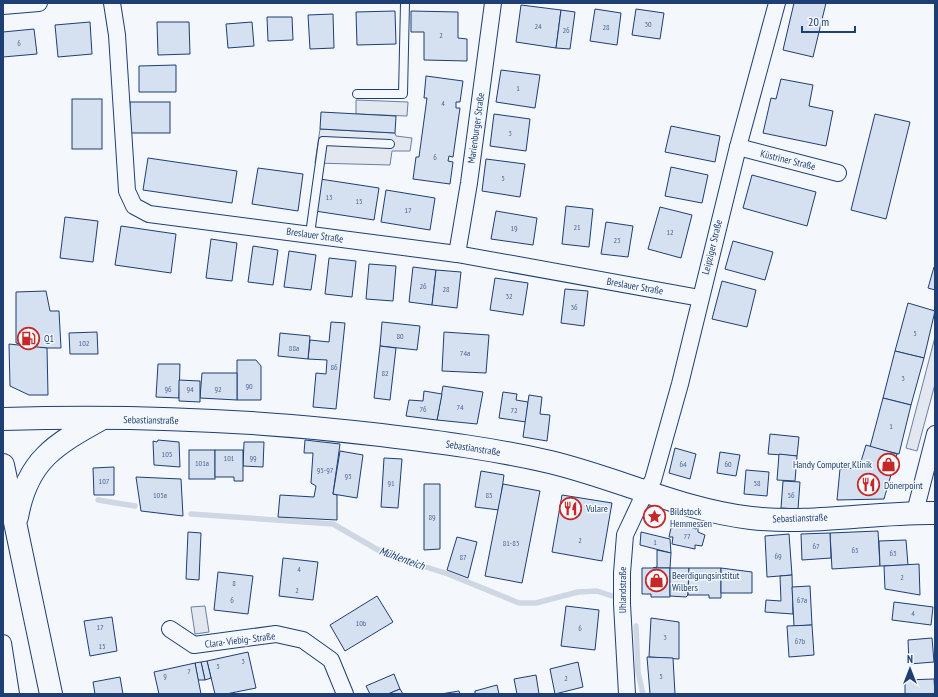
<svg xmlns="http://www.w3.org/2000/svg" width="938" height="697" font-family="'PT Sans Narrow',sans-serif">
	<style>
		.parking { fill: #e3e8f0; stroke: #687fa3 }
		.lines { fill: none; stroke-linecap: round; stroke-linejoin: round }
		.stream { stroke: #cfd7e4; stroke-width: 5.5 }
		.building { fill: #d5e0f0; stroke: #1d3f73 }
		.lane-casing { stroke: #1d3f73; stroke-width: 10 }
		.street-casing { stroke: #1d3f73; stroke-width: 18 }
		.secondary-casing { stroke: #1d3f73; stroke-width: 24 }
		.lane { stroke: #f4f7fb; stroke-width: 8 }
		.street { stroke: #f4f7fb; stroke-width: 16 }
		.secondary { stroke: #f4f7fb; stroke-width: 22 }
		.labels { text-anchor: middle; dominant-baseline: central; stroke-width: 3; stroke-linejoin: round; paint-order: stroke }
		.number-label { font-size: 8px; fill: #4b6792 }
		.street-label { font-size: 10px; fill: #1d3f73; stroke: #f4f7fb }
		.poi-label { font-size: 10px; fill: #1d3f73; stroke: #f4f7fb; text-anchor: start }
		.water-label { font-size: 11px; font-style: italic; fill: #1d3f73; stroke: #f4f7fb }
	</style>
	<rect width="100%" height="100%" fill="#f4f7fb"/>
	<g class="parking">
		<polygon points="356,100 408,102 407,116 356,114"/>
		<polygon points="320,129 395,133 396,136 412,138 410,151 392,151 390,165 315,163"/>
		<polygon points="935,337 935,384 917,451 906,448"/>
		<polygon points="205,606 209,632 195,634 191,607"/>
	</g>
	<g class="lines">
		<g class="stream">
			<polyline points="98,500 135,506"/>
			<polyline points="191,514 333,524 385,554 448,574 519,603 536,603 578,592 597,591 612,596"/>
			<polyline points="636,626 638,672 643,694"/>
		</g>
	</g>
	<g class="building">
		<polygon points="794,3 826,3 813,57 783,50"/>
		<polygon points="521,5 561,10 556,48 516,42"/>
		<polygon points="595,9 621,13 617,45 590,41"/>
		<polygon points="636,9 664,13 660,39 632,35"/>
		<polygon points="561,10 575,12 570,49 556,48"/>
		<polygon points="395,11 396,44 357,45 356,12"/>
		<polygon points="411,11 458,12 458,38 467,39 467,61 424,60 424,32 411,32"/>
		<polygon points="333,14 334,48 310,49 308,15"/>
		<polygon points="267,17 292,17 293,40 268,41"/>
		<polygon points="90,22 92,54 58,57 55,25"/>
		<polygon points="157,22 189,22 190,54 158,55"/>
		<polygon points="252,22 254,46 228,48 226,24"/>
		<polygon points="34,29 37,54 3,57 3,32"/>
		<polygon points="176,65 176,92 139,92 139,66"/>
		<polygon points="501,70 540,75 535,108 496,102"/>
		<polygon points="426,76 463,81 460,102 456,102 456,108 460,108 453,157 449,156 448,161 453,162 450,184 413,179 416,157 419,157 427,98 424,98"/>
		<polygon points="781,79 813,85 809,106 833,111 826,146 763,133 771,98 776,99"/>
		<rect x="72" y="99" width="30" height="50"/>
		<rect x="130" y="102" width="40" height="31"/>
		<polygon points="321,112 396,116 395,133 320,129"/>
		<polygon points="494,114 530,119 526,151 490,146"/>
		<polygon points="875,114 910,122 886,219 851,210"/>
		<polygon points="671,126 720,136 715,162 665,152"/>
		<polygon points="148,158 237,171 232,203 143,190"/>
		<polygon points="486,159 525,164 520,197 482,191"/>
		<polygon points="671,167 708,175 702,203 665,196"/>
		<polygon points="258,168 303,174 298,211 252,204"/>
		<polygon points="752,175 816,192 807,226 743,208"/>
		<polygon points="320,179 379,188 374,220 315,211"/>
		<polygon points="386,190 435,198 430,230 381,222"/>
		<polygon points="566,206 593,209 589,247 562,244"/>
		<polygon points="660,207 692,215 681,258 648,249"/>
		<polygon points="496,211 537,218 533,245 491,239"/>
		<polygon points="65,217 98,221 93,262 60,258"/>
		<polygon points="606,222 633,226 628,257 601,254"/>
		<polygon points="121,226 176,234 171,273 115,265"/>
		<polygon points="211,239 237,243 232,281 206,278"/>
		<polygon points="733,241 773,252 765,280 725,269"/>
		<polygon points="253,246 278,250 273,285 248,282"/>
		<polygon points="289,251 316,255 311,290 284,287"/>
		<polygon points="329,258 356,261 352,297 325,294"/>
		<polygon points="369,264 396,266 393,301 366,299"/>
		<polygon points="413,267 436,270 432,305 409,302"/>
		<polygon points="934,267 935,267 935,290 928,288"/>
		<polygon points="436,270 461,272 457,308 432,305"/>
		<polygon points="495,278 528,283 523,315 490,310"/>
		<polygon points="722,281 756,290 747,327 712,319"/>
		<polygon points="565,289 588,291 584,326 561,323"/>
		<polygon points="46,291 50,311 59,311 61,348 34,348 16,343 16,292"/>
		<polygon points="908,303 935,311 924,358 895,351"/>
		<polygon points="331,322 345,323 336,409 313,407 316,373 326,374 327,360 308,359 310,340 329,342"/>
		<polygon points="382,322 420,326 417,350 380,346"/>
		<polygon points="97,332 98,354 70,354 69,333"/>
		<polygon points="444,332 489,335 486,373 442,371"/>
		<polygon points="280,333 310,336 308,359 278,356"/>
		<polygon points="9,344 47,348 48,395 29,395 10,386"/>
		<polygon points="380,346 396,348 390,400 374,398"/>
		<polygon points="895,351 924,358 911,405 883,398"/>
		<polygon points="237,360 256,360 261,366 261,400 237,400"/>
		<polygon points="158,364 180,364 179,398 156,397"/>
		<polygon points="202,373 237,373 237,400 200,398"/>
		<polygon points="179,380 200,381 200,402 179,401"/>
		<polygon points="443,386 483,392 477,424 437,420"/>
		<polygon points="424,391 442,394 437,420 406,416 409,400 423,401"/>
		<polygon points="503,392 517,394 516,400 528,402 526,422 499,418"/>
		<polygon points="529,395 542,397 540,414 550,415 547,441 523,437"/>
		<polygon points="883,398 911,405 899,454 870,447"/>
		<polygon points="770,434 799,437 797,456 768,454"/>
		<polygon points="158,440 179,442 180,467 154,465 153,441 157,442"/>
		<polygon points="305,440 340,444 333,494 337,495 337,520 278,517 280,495 314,497 316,486 311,483 313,453 304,453"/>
		<polygon points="244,442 264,442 263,467 243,466"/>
		<polygon points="866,445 897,454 884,499 837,500 840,469 859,468"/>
		<polygon points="675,448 696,454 690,479 669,473"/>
		<rect x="189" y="450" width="26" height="29"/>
		<polygon points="215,450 243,450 243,481 234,481 234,477 215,477"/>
		<polygon points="340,451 363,455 357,498 333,494"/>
		<polygon points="720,452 740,455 736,476 717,473"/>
		<polygon points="779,454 797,456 795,481 777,480"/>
		<polygon points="384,458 402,459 398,508 381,507"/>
		<polygon points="114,467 114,495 94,495 93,468"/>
		<polygon points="746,470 769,472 767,496 744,494"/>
		<polygon points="481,471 504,475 499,510 475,507"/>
		<polygon points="136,477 181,479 183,516 141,511"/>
		<polygon points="783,481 800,482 798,509 781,508"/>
		<polygon points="424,484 440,484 440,549 424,550"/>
		<polygon points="503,484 540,491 522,583 485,576"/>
		<polygon points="562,495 612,503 602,561 552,552"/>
		<polygon points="676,522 688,527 690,525 690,527 696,529 698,527 698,532 705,535 702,546 695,545 695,549 672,544 673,537 669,537 671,528 676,527"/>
		<polygon points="878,531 880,566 832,569 830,533"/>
		<polygon points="188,532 201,533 199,580 186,579"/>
		<polygon points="641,532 670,539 671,553 640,545"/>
		<polygon points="830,533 831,558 802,560 801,534"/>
		<polygon points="789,534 792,575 767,577 765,536"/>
		<polygon points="457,537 477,542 468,578 447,570"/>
		<polygon points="906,540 908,565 880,566 879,541"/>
		<polygon points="657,550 671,553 670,568 653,568 657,567"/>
		<polygon points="283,558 318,562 313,600 279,596"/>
		<polygon points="919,564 920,595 885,589 884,566"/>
		<polygon points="642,568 670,568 670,597 651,597 651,594 642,594"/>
		<polygon points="670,568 689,568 688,595 686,597 670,596"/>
		<polygon points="689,568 721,568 721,598 709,598 709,595 688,595"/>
		<polygon points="721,568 752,572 752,593 721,593"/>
		<polygon points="218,572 253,576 248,614 214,610"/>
		<polygon points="792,575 793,614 765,612 766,600 781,601 780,576"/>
		<polygon points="810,586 812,625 794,626 792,587"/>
		<polygon points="377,596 393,622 345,651 330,625"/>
		<polygon points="894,602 933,607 931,625 892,620"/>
		<polygon points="566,606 599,610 595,650 561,646"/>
		<polygon points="112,617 117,651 90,656 84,621"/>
		<polygon points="651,618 679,622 679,659 649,657"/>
		<polygon points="812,625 814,655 789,657 787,626"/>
		<polygon points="932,638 934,662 909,664 908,640"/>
		<polygon points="248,652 256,688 226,694 215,694 207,661"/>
		<polygon points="647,657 673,658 675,694 650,694"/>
		<polygon points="207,661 211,678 205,680 201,662"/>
		<polygon points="201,662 205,680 198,680 195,663"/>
		<polygon points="578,662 583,687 555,694 550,669"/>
		<polygon points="195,663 201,694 159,694 154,672"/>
		<polygon points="394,674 400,689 388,694 370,694 366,686"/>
		<polygon points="536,675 539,694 517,694 514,679"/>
		<polygon points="120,677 123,694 95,694 93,682"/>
		<polygon points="934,679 935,694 905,694 905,680"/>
		<polygon points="497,685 499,694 475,694 475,691"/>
		<polygon points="400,689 403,694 388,694"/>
		<polygon points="459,691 460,694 441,694"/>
	</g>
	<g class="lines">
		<defs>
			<g id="lane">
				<polyline points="357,94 403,94 405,3"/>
				<polyline points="310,234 323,141 390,144"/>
			</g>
			<g id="street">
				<polyline points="112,3 117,35 127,191 134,206 149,214 457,254 700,298"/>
				<polyline points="3,6 39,3"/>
				<polyline points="738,147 838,173"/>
				<polyline points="457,254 469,183 493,3"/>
				<polyline points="915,512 935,434"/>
				<polyline points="170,629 194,645 276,634 303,640 331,660 345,694"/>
				<polyline points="3,643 11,694"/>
				<polyline points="627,694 622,604 622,573 625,535 640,503 653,480 680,384 738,147 777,3"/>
			</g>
			<g id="secondary">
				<path d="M 3,419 C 129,415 256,420 381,435 C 438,442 494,449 550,462 C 617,478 682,510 751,518 C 811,525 874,512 935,513"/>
				<polyline points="3,465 51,694"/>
				<path d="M 17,517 C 27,461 54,445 101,419"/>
			</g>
		</defs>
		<use href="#lane" class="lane-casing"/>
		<use href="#street" class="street-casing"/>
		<use href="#secondary" class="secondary-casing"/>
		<use href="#lane" class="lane"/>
		<use href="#street" class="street"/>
		<use href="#secondary" class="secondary"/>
	</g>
	<defs>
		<symbol id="fuel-ring" viewBox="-11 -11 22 22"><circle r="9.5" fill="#f4f7fb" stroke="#c62828" stroke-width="1.5"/><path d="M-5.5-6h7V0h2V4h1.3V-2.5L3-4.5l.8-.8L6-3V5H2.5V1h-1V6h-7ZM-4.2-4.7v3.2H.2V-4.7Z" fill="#c62828"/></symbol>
		<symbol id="shop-ring" viewBox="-11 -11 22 22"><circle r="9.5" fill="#f4f7fb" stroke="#c62828" stroke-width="1.5"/><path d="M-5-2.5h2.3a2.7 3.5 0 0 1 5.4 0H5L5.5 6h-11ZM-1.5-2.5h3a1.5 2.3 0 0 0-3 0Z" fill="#c62828"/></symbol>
		<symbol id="restaurant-ring" viewBox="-11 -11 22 22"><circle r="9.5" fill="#f4f7fb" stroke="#c62828" stroke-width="1.5"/><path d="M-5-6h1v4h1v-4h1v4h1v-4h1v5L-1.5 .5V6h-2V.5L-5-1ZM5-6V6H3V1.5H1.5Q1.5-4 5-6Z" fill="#c62828"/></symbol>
		<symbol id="sight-ring" viewBox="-11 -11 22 22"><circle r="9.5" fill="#f4f7fb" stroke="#c62828" stroke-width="1.5"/><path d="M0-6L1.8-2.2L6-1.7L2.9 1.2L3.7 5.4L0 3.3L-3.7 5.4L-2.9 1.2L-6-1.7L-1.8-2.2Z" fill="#c62828"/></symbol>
	</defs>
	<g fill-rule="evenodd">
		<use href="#fuel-ring" x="16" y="326" width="25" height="25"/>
		<use href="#shop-ring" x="876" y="452" width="25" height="25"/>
		<use href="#restaurant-ring" x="856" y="472" width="25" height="25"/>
		<use href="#restaurant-ring" x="558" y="496" width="25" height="25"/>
		<use href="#sight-ring" x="642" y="504" width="25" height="25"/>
		<use href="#shop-ring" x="644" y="568" width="25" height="25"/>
	</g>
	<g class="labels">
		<g class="number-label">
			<text x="648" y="24">30</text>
			<text x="538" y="26">24</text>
			<text x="606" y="27">28</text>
			<text x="566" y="30">26</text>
			<text x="441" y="35">2</text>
			<text x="19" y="43">6</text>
			<text x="518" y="88">1</text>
			<text x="443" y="103">4</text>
			<text x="510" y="133">3</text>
			<text x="435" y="157">6</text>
			<text x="503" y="178">5</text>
			<text x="329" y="197">13</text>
			<text x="359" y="201">15</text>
			<text x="408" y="210">17</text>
			<text x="577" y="227">21</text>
			<text x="514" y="228">19</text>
			<text x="670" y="232">12</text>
			<text x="617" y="240">23</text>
			<text x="423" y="286">26</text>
			<text x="446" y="289">28</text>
			<text x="509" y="296">32</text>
			<text x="574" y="307">36</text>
			<text x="915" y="333">5</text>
			<text x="400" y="336">80</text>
			<text x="84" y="343">102</text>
			<text x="294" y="348">88a</text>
			<text x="465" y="353">74a</text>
			<text x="334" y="367">86</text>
			<text x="385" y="373">82</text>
			<text x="903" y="378">3</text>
			<text x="249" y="386">90</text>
			<text x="168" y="389">96</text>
			<text x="190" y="389">94</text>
			<text x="218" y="389">92</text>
			<text x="460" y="407">74</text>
			<text x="423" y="409">76</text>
			<text x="514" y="410">72</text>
			<text x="891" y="426">1</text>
			<text x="167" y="454">105</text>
			<text x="229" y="458">101</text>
			<text x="253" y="458">99</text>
			<text x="202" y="463">101a</text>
			<text x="683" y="464">64</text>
			<text x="728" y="464">60</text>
			<text x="325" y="470">95-97</text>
			<text x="348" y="476">93</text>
			<text x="104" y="481">107</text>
			<text x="391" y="483">91</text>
			<text x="757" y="483">58</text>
			<text x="160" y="495">105a</text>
			<text x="489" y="495">85</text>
			<text x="791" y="495">56</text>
			<text x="432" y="517">89</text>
			<text x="687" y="536">77</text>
			<text x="580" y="540">2</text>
			<text x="655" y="542">1</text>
			<text x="511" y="543">81-83</text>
			<text x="816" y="546">67</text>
			<text x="855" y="550">65</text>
			<text x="893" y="553">63</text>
			<text x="778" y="556">69</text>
			<text x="463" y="557">87</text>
			<text x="299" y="569">4</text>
			<text x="902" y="577">2</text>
			<text x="234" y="583">8</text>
			<text x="297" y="590">2</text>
			<text x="232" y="600">6</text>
			<text x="802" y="600">67a</text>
			<text x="913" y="613">4</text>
			<text x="361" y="623">10b</text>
			<text x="100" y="627">17</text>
			<text x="580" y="628">6</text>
			<text x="665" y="637">3</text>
			<text x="800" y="641">67b</text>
			<text x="102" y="646">15</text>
			<text x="243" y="661">3</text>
			<text x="218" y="666">5</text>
			<text x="189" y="671">7</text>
			<text x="165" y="676">9</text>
			<text x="661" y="676">5</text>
			<text x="566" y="678">2</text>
		</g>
		<g class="street-label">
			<text transform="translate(476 128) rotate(-82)">Marienburger Straße</text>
			<text transform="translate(788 160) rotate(14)">Küstriner Straße</text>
			<text transform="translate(315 235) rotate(8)">Breslauer Straße</text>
			<text transform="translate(712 247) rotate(-76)">Leipziger Straße</text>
			<text transform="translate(635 286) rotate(10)">Breslauer Straße</text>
			<text transform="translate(151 420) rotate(1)">Sebastianstraße</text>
			<text transform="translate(473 448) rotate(9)">Sebastianstraße</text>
			<text transform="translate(800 518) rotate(-2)">Sebastianstraße</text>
			<text transform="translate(622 590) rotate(-90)">Uhlandstraße</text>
			<text transform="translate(240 640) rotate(-7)">Clara- Viebig- Straße</text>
		</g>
		<g class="poi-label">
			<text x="44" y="338">Q1</text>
			<text x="872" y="464" text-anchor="end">Handy Computer Klinik</text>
			<text x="884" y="485">Dönerpoint</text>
			<text x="586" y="508">Vulare</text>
			<text x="670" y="511">Bildstock<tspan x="670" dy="12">Hemmessen</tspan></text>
			<text x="672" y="575">Beerdigungsinstitut<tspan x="672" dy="12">Wilbers</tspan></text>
		</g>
		<g class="water-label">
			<text transform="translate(402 558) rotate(20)">Mühlenteich</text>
		</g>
	</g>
	<rect width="938" height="697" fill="none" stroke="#1d3f73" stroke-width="8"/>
	<g transform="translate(910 669)" stroke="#f4f7fb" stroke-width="3" paint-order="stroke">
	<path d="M0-3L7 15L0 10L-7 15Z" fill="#1d3f73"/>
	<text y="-6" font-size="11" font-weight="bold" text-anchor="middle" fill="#1d3f73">N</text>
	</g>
	<path d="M802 26v6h53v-6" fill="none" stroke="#1d3f73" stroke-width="2"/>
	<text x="808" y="26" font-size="12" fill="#1d3f73" stroke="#f4f7fb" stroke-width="3" paint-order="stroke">20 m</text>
</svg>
